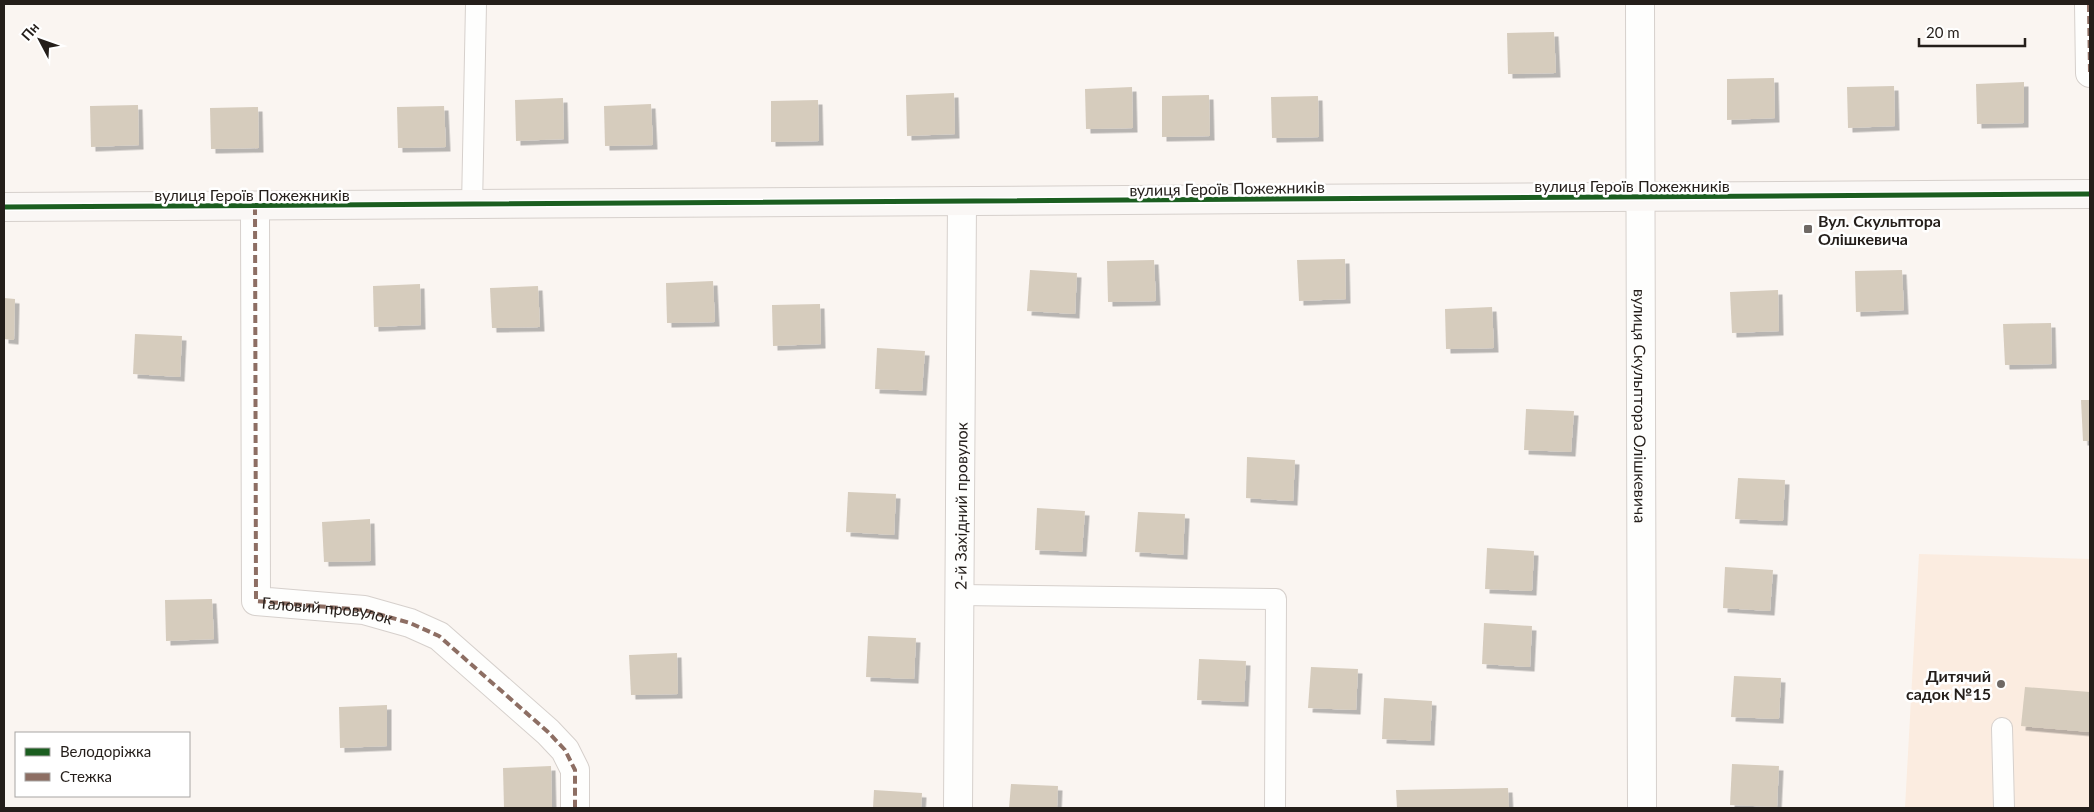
<svg xmlns="http://www.w3.org/2000/svg" width="2094" height="812" font-family="Lato,sans-serif">
	<style>
		.built { fill: #fbece0 }
		.building { fill: #d6ccbd; filter: url(#shadow) }
		.lines { fill: none; stroke-linecap: round; stroke-linejoin: round }
		.lane-casing { stroke: #d6d0cc; stroke-width: 22 }
		.street-casing { stroke: #d6d0cc; stroke-width: 30 }
		.secondary-casing { stroke: #d6d0cc; stroke-width: 30 }
		.lane { stroke: #fefefd; stroke-width: 20 }
		.street { stroke: #fefefd; stroke-width: 28 }
		.secondary { stroke: #faf7f5; stroke-width: 28 }
		.quiet { stroke: #8d6e63; stroke-width: 4; stroke-dasharray: 8 4; stroke-linecap: butt }
		.cycleway-casing { stroke: #fff; stroke-width: 8 }
		.cycleway { stroke: #1b5e20; stroke-width: 5 }
		.poi-dot { fill: #6f6965; stroke: #fff; stroke-width: 2 }
		.labels { text-anchor: middle; dominant-baseline: central; stroke-width: 5; stroke-linejoin: round; paint-order: stroke }
		.street-label { font-size: 16px; fill: #241e1a; stroke: #fff }
		.poi-label { font-size: 16px; font-weight: bold; fill: #241e1a; stroke: #fff; text-anchor: start }
	</style>
	<defs>
		<filter id="shadow"><feDropShadow dx="4.5" dy="4.5" stdDeviation="0" flood-color="#0004"/></filter>
	</defs>
	<rect width="100%" height="100%" fill="#faf5f1"/>
	<polygon class="built" points="1919,554 2090,559 2090,808 1905,808"/>
	<g class="building">
		<polygon points="1554,32 1556,73 1508,74 1507,33"/>
		<polygon points="1774,78 1775,118 1727,120 1727,79"/>
		<polygon points="2024,82 2024,123 1977,124 1976,84"/>
		<polygon points="1894,86 1895,126 1848,128 1847,87"/>
		<polygon points="1132,87 1133,128 1086,129 1085,89"/>
		<polygon points="954,93 955,134 907,136 906,95"/>
		<polygon points="1209,95 1210,136 1162,137 1162,96"/>
		<polygon points="1318,96 1319,137 1272,138 1271,97"/>
		<polygon points="563,98 564,139 516,141 515,100"/>
		<polygon points="818,100 819,141 771,142 771,101"/>
		<polygon points="651,104 653,145 605,146 604,106"/>
		<polygon points="138,105 139,145 91,147 90,106"/>
		<polygon points="444,106 446,147 398,148 397,107"/>
		<polygon points="258,107 259,148 211,149 210,108"/>
		<polygon points="1345,259 1346,299 1299,301 1297,260"/>
		<polygon points="1154,260 1156,301 1108,302 1107,261"/>
		<polygon points="1030,270 1077,273 1075,314 1027,311"/>
		<polygon points="1902,270 1904,310 1856,312 1855,271"/>
		<polygon points="713,281 715,322 667,323 666,283"/>
		<polygon points="420,284 421,325 374,327 373,286"/>
		<polygon points="538,286 540,327 492,328 490,288"/>
		<polygon points="1778,290 1779,331 1732,333 1730,292"/>
		<polygon points="4,298 15,299 14,340 4,339"/>
		<polygon points="820,304 821,344 773,346 772,305"/>
		<polygon points="1492,307 1494,348 1446,349 1445,309"/>
		<polygon points="2051,323 2052,364 2005,365 2003,324"/>
		<polygon points="135,334 182,336 180,377 133,374"/>
		<polygon points="877,348 925,351 922,391 875,389"/>
		<polygon points="2081,400 2090,400 2090,441 2083,441"/>
		<polygon points="1526,409 1574,411 1571,452 1524,450"/>
		<polygon points="1247,457 1295,460 1293,501 1246,498"/>
		<polygon points="1738,478 1785,480 1783,521 1735,519"/>
		<polygon points="848,492 896,494 894,535 846,532"/>
		<polygon points="1037,508 1085,511 1082,552 1035,550"/>
		<polygon points="1138,512 1185,514 1183,555 1135,552"/>
		<polygon points="370,519 371,561 324,562 322,522"/>
		<polygon points="1487,548 1534,551 1532,591 1485,589"/>
		<polygon points="1725,567 1773,570 1770,611 1723,608"/>
		<polygon points="212,599 214,639 166,641 165,600"/>
		<polygon points="1484,623 1532,626 1530,667 1482,664"/>
		<polygon points="868,636 916,638 914,679 866,677"/>
		<polygon points="677,653 678,694 631,695 629,655"/>
		<polygon points="1199,659 1246,661 1244,702 1197,700"/>
		<polygon points="1311,667 1358,669 1356,710 1308,708"/>
		<polygon points="1734,676 1781,678 1779,719 1731,717"/>
		<polygon points="2025,687 2090,692 2090,732 2021,726"/>
		<polygon points="1384,698 1432,701 1430,741 1382,739"/>
		<polygon points="387,705 387,746 340,748 339,707"/>
		<polygon points="1732,764 1779,766 1777,807 1730,805"/>
		<polygon points="551,766 552,807 504,808 503,768"/>
		<polygon points="1011,784 1058,786 1057,808 1009,808"/>
		<polygon points="1508,788 1509,808 1397,808 1396,790"/>
		<polygon points="874,790 922,793 921,808 873,808"/>
	</g>
	<g class="lines">
		<defs>
			<g id="lane">
				<polyline points="472,206 476,4"/>
				<polyline points="960,595 1276,599 1275,808"/>
				<polyline points="2002,728 2004,808"/>
			</g>
			<g id="street">
				<path id="s1" d="M 1640,4 L 1642,808"/>
				<polyline points="2089,4 2090,73"/>
				<path id="s2" d="M 255,207 L 256,601 L 364,610 L 410,623 L 439,636 L 548,732 L 565,750 L 575,770 L 575,808"/>
				<path id="s3" d="M 958,808 L 962,203"/>
			</g>
			<polyline id="secondary" points="4,207 2090,194"/>
		</defs>
		<use href="#lane" class="lane-casing"/>
		<use href="#street" class="street-casing"/>
		<use href="#secondary" class="secondary-casing"/>
		<use href="#lane" class="lane"/>
		<use href="#street" class="street"/>
		<use href="#secondary" class="secondary"/>
		<g class="quiet">
			<polyline points="2089,4 2090,73"/>
			<polyline points="255,207 256,601 364,610 410,623 439,636 548,732 565,750 575,770 575,808"/>
		</g>
		<defs>
			<polyline id="cycleway" points="4,207 2090,194"/>
		</defs>
		<use href="#cycleway" class="cycleway-casing"/>
		<use href="#cycleway" class="cycleway"/>
	</g>
	<g class="poi-dot">
		<rect x="1803" y="224" width="10" height="10" rx="2.5"/>
		<circle cx="2001" cy="684" r="5"/>
	</g>
	<g class="labels">
		<g class="street-label">
			<text x="1632" y="185">вулиця Героїв Пожежників</text>
			<text transform="translate(1227 188) rotate(-1)">вулиця Героїв Пожежників</text>
			<text x="252" y="194">вулиця Героїв Пожежників</text>
			<text stroke="none"><textPath href="#s1" startOffset="402">вулиця Скульптора Олішкевича</textPath></text>
			<text stroke="none"><textPath href="#s3" startOffset="302">2-й Західний провулок</textPath></text>
			<text stroke="none"><textPath href="#s2" startOffset="466">Галовий провулок</textPath></text>
		</g>
		<g class="poi-label">
			<text x="1818" y="220">Вул. Скульптора<tspan x="1818" dy="18">Олішкевича</tspan></text>
			<text x="1991" y="675" text-anchor="end">Дитячий<tspan x="1991" dy="18">садок №15</tspan></text>
		</g>
	</g>
	<rect width="2094" height="812" fill="none" stroke="#241e1a" stroke-width="10"/>
	<rect x="15" y="732" width="175" height="65" fill="#ffffff" stroke="#a7a5a3"/>
	<rect x="25" y="748" width="25" height="8" fill="#1b5e20" stroke="#a7a5a3"/>
	<text x="60" y="757" font-size="15" fill="#241e1a">Велодоріжка</text>
	<rect x="25" y="773" width="25" height="8" fill="#8d6e63" stroke="#a7a5a3"/>
	<text x="60" y="782" font-size="15" fill="#241e1a">Стежка</text>
	<g transform="translate(40 40) rotate(311)" stroke="#ffffff" stroke-width="4" paint-order="stroke">
	<path d="M0-4L9 19L0 12L-9 19Z" fill="#241e1a"/>
	<text y="-8" font-size="14" font-weight="bold" text-anchor="middle" fill="#241e1a">Пн</text>
	</g>
	<path d="M1919 38v8h106v-8" fill="none" stroke="#241e1a" stroke-width="2.5"/>
	<text x="1926" y="38" font-size="15" fill="#241e1a" stroke="#ffffff" stroke-width="4" paint-order="stroke">20 m</text>
</svg>
